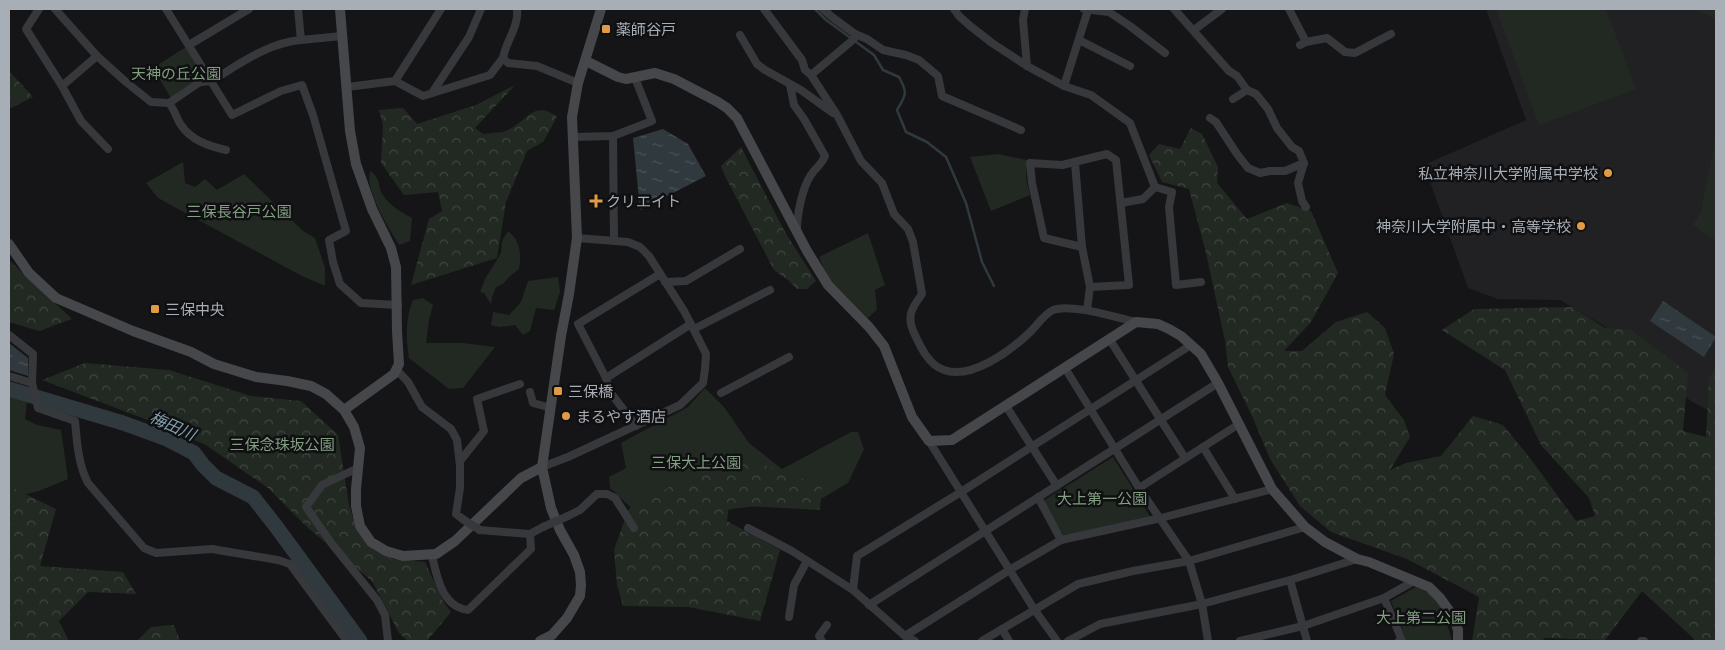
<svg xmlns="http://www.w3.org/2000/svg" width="1725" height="650" font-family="Commissioner,'Noto Sans JP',sans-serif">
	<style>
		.built { fill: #212124 }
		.green { fill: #222922 }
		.forest { fill: url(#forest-crowns) }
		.water { fill: url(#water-ripples) }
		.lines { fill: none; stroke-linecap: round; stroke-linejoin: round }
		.stream { stroke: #30393e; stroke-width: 2.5 }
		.river { stroke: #30393e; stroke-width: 15 }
		.street { stroke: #36383b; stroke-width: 8 }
		.secondary { stroke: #45474b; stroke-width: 10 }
		.street-bridge { stroke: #36383b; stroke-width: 8 }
		.poi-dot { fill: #e09b44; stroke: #101012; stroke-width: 2 }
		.labels { text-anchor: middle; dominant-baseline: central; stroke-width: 5; stroke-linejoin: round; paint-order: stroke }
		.poi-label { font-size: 15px; fill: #a8aeb6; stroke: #101012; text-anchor: start }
		.park-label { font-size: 15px; fill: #829f81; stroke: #101012 }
		.water-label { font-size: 16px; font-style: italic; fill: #829ead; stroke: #101012 }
	</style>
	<defs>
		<pattern id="forest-crowns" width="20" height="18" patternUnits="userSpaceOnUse" patternTransform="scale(1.25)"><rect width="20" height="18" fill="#222922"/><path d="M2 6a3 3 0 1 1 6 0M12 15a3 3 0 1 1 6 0" fill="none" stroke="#3f4640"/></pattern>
		<pattern id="water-ripples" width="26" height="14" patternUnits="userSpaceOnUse" patternTransform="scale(1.25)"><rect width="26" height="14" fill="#30393e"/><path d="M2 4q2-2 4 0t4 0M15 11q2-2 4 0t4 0" fill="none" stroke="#4b5358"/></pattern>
	</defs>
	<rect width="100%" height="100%" fill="#151517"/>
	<polygon class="built" points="1486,9 1716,9 1716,415 1691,401 1653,373 1639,355 1606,327 1560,300 1498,299 1468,288 1424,165 1526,120"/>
	<g class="green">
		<polygon points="1496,9 1606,9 1636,89 1539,125"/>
		<polygon points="1694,9 1716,9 1716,19"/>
		<polygon points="186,47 204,77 190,84 171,98 153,68"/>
		<polygon points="1716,136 1716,241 1693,225 1701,212"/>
		<polygon points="998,154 1027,160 1026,179 1030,195 991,211 970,157"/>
		<polygon points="183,162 185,183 195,187 205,179 217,190 244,174 303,231 315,238 325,268 325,286 300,275 158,198 146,183"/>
		<path d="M 370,171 C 383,181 376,185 383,195 C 389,205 402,213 412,218 L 410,241 L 399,245 C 388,226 365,192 370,171 Z"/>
		<path d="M 508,231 C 520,240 522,255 519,269 L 509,277 L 503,284 L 496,287 L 492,297 L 491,304 L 484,293 L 480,292 L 485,279 L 501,253 L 502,241 Z"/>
		<polygon points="868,233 885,285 875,290 877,309 868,318 828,278 819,257"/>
		<polygon points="558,277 560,292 554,310 536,308 530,331 523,335 515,325 499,327 491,325 493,312 509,315 521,302 528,281"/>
		<path d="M 423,298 L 433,305 L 429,320 L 426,343 L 463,343 L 495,347 L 463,388 L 449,389 L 409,358 C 406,338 405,319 413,300 Z"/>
		<polygon points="705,388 724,407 749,443 782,469 851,432 858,432 864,449 848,483 821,499 731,509 660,522 643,519 610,488 609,477 626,468 621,443 688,407"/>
		<polygon points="9,396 27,401 25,419 37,425 61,430 68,479 39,491 9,498"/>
		<polygon points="1113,457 1151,518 1064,536 1043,501"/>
		<path d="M 1416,587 C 1423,590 1431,593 1436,600 C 1443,608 1449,630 1452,641 L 1407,641 L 1391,601 Z"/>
	</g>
	<g class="forest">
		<polygon points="9,71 33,97 9,109"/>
		<path d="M 515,85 L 475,128 L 483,134 C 489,133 497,133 503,132 C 526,125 532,98 557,117 L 543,142 L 527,151 L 506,202 L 497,258 L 411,285 L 429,219 L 442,211 L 438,192 L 404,195 L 381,163 L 383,126 L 379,110 L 403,108 L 417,124 L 476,105 Z"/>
		<polygon points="1191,128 1202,134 1218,167 1217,183 1247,219 1287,203 1311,211 1338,273 1311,322 1284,351 1302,351 1336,322 1367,312 1385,328 1394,354 1385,395 1404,420 1410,437 1390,470 1406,463 1441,456 1473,416 1503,425 1533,462 1576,521 1595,516 1589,498 1541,445 1505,370 1442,330 1474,309 1572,307 1605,328 1631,330 1688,373 1683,431 1706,437 1709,379 1716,366 1716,641 1695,641 1692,637 1642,591 1605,640 1545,638 1541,641 1472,641 1479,597 1407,559 1331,532 1300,506 1270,459 1253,418 1228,367 1225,341 1206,253 1189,189 1162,182 1149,155 1159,144 1180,149"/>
		<polygon points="741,147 785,232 816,281 807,289 797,289 788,280 774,270 725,176 721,166"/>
		<polygon points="9,260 72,319 39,331 9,322"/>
		<polygon points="85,363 169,370 251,396 301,401 338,435 349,505 355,524 372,547 393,559 425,562 443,601 451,612 427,641 408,641 399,633 372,581 308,528 268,488 206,445 145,419 42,380"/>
		<polygon points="727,451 822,486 820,510 729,505 727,521 780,550 760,621 688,607 623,606 617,585 614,550 628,510 638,500 651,499 669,487 691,477"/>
		<polygon points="9,488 13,488 56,509 40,566 123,572 136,594 88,592 59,621 69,641 9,641"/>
		<polygon points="174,625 180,641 137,641 151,627"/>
	</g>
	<g class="water">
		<polygon points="663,129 688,144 706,176 640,210 633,138"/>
		<polygon points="1663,301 1716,337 1704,357 1650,321"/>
		<polygon points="9,343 28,358 28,376 9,370"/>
	</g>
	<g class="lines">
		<path class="stream" d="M 815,9 L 826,20 L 874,55 L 883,70 L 899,77 C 908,93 906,95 897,110 L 906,132 L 927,142 L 946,157 L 966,203 L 982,262 L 994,286"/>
		<polyline class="river" points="9,389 123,423 167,439 194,453 203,465 216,478 253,497 275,525 360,641"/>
		<g class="street">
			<polyline points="39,9 26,29 62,86 81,121 108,149"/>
			<path d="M 55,9 L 97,56 L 126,82 L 151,102 L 169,103 C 175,110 176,118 181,125 C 191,140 208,146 226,150"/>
			<polyline points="166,9 232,115 281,91 302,85 313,115 346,231 329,240 333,262 340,284 361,303 398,305"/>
			<polyline points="298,9 301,40 342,36"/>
			<path d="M 517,9 C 519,27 506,41 503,58 L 508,63 L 537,66 L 578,83"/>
			<path d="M 764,9 L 802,60 L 805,70 L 811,75 L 837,115 L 861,161 L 882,183 L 894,214 L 908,229 L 913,242 L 922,294 C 911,309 906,317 915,335 C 921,348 929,365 944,370 C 971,380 1010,351 1028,334 C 1036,327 1043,315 1053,310 C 1071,303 1117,318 1136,322"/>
			<polyline points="954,9 959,16 969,25 992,43 1027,66 1064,86 1091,95 1130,123 1155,187 1143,199 1121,203"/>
			<polyline points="1025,9 1023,20 1027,66"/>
			<polyline points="1084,9 1109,12 1130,26 1165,53"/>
			<polyline points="1174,9 1229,71 1237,76 1247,90 1256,94 1268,109 1277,128 1292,147 1299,151 1304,163 1298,183 1302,201 1306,207"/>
			<polyline points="1289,9 1306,42"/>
			<polyline points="1194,30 1222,9"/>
			<polyline points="855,34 867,39 883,50 906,55 919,60 938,76 942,96 1021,130"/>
			<polyline points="740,35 757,64 765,70 801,90 833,113"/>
			<polyline points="1079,40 1130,66"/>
			<polyline points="189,45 249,9"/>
			<polyline points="1300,45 1306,42 1327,38 1345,52 1355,53 1391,34"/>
			<polyline points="811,75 854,39 855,34 832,17 823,9"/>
			<polyline points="395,81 441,9"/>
			<path d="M 790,85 L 794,105 L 804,119 L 825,156 C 821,166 816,167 811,175 C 802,188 797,215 797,230"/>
			<polyline points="62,86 97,56"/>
			<polyline points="1064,86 1088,10"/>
			<polyline points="347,87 395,81 423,96 490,75 503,58"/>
			<polyline points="432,93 469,37 481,9"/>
			<polyline points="1233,99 1247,90"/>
			<path d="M 169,103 L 200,82 L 211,81 C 240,64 267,43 301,40"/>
			<polyline points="1210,118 1216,122 1237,154 1248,168 1260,173 1270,171 1285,171 1304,163"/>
			<polyline points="613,136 614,241"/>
			<polyline points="573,137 613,136 652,121 635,78"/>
			<polyline points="1075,163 1082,247 1090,287 1087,310"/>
			<polyline points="1155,187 1172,192 1169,207 1176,285 1201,282"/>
			<polyline points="1082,247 1044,238 1032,183 1030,163 1062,165 1107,154 1116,160 1129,285 1090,287"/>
			<polyline points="665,282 686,281 740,249"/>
			<polyline points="694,329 770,290"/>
			<path d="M 9,335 L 33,354 L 32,383 L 38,408 L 75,421 C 77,442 78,464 88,483 L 144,548 L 156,553 L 212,549 L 278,560 L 290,564 L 347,641"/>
			<polyline points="1110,340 1185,458"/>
			<polyline points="1065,368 1139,488 1189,561 1202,604 1208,641"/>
			<polyline points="396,369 408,382 422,407 451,429 457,440 460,466 460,488 456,514 464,520"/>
			<polyline points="9,376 32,383"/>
			<polyline points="606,378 691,324"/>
			<polyline points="530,392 533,403 551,408"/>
			<polyline points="721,393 789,357"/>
			<polyline points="1006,406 1057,486"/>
			<polyline points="636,426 610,392 606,378 578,324 660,274"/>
			<polyline points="929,441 1034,609 1057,641"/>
			<polyline points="1203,447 1235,499"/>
			<polyline points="460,461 484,431 477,399 520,384"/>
			<polyline points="542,467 568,457 680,405 703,383 705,369 706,354 698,338 684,311 649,256 640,247 628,242 577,238"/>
			<polyline points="358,468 322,485 306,507 332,544 377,600 385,615 388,641"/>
			<polyline points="1139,488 1239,424"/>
			<polyline points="1038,497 1061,540"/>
			<polyline points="568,516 580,510 597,494 607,494 615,498 634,528"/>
			<polyline points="748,528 792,551 853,590"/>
			<polyline points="480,530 530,534 543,527"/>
			<path d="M 432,556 C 437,577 442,607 468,610 L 531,549 L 530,534"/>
			<polyline points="1290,580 1307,641"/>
			<polyline points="1384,598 1402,640 1399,641"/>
			<polyline points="869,605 1218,383"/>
			<polyline points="789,617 794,585 807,561"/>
			<polyline points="1002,629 1009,641"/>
			<polyline points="905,636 853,590 857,556 961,492 1191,345"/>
			<polyline points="822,641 819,636 827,625"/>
			<polyline points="915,641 905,636 1011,569 1061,540 1161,518 1272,489"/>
			<polyline points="982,641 1078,584 1133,571 1189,561 1305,527"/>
			<polyline points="1068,641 1100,624 1202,604 1290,580 1357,559"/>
			<polyline points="1240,641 1303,626 1384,598 1414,581"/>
			<polyline points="1641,641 1644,641"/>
		</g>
		<g class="secondary">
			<polyline points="340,9 350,131 356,164 372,209 391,248 396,267 397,331 399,364 394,374 344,410"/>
			<polyline points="586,61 618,77 626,79 655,73 674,79 718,102 727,108 737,118 807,251 828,285 869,327 884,346 912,417 929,441 952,440 1136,322 1158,324 1169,329 1181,336 1201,354 1218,383 1272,489 1305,527 1325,542 1357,559 1369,562 1429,587 1440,598 1453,616 1458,630 1458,641"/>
			<polyline points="9,244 29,273 56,298 133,331 191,352 214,364 256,377 287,381 311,386 326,394 344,410 354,427 360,448 356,489 356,506 360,526 371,542 386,551 403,556 436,554 455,541 521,478 542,467"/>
			<polyline points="540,641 552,635 567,618 580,596 581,585 580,572 574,555 560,530 551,508 542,467 561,336 569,294 577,238 572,117 578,83 601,9"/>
		</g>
		<g class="street-bridge">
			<polyline points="464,520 480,530"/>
			<polyline points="543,527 568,516"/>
		</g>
	</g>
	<g class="poi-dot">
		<rect x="601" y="24" width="10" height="10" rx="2.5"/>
		<circle cx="1608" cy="173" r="5"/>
		<path d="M593.5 193.5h5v5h5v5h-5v5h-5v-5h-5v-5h5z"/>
		<circle cx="1581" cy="226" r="5"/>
		<rect x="150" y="304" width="10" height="10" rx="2.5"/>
		<rect x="553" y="386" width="10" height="10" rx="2.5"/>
		<circle cx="566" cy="416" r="5"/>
	</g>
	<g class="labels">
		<g class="poi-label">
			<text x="616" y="29">薬師谷戸</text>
			<text x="1598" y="173" text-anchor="end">私立神奈川大学附属中学校</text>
			<text x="606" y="201">クリエイト</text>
			<text x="1571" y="226" text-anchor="end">神奈川大学附属中・高等学校</text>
			<text x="165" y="309">三保中央</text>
			<text x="568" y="391">三保橋</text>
			<text x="576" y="416">まるやす酒店</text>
		</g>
		<g class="park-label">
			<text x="176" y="73">天神の丘公園</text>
			<text x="239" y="211">三保長谷戸公園</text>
			<text x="282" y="444">三保念珠坂公園</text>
			<text x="696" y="462">三保大上公園</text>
			<text x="1102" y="498">大上第一公園</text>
			<text x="1421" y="617">大上第二公園</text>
		</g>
		<g class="water-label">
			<text transform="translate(173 425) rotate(24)">梅田川</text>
		</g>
	</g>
	<rect width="1725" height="650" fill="none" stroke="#a8aeb6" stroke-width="20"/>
</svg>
